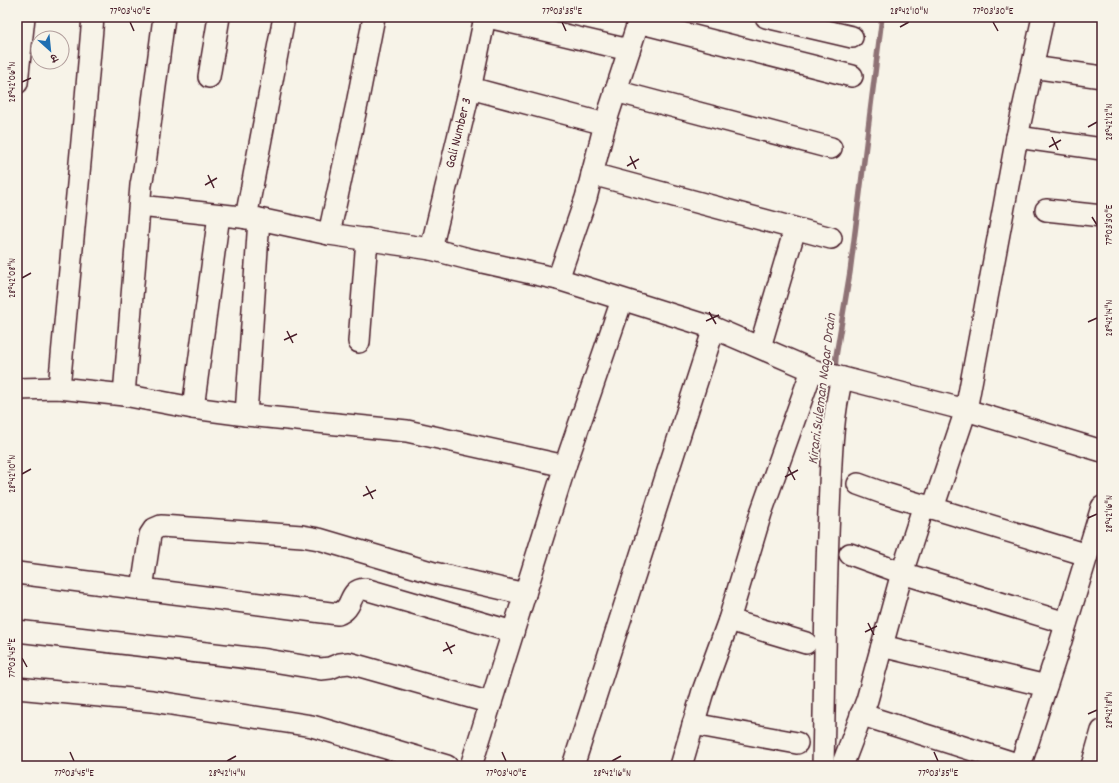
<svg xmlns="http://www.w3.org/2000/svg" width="1119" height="783" font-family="Dekko,'Playpen Sans Deva',sans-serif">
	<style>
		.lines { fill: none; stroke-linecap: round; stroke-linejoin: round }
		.stream { stroke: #8e7275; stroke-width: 5.5 }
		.minor-casing { stroke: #4a1f2b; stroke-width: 24 }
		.minor { stroke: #f7f3e8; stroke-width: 21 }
		.ticks { fill: none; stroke: #4a1f2b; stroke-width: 1.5 }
		.labels { text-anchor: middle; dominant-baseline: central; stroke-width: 3.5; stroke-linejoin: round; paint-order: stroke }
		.street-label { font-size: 14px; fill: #4a1f2b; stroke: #f7f3e8 }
		.water-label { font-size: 15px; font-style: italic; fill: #6c4950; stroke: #f7f3e8 }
		.neatline { fill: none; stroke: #4a1f2b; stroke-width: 1.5 }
		.ticks-label { font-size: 10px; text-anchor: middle; fill: #4a1f2b }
	</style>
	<rect width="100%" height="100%" fill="#f7f3e8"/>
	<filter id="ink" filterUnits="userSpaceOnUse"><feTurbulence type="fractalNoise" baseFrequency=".025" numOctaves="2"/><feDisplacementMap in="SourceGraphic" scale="8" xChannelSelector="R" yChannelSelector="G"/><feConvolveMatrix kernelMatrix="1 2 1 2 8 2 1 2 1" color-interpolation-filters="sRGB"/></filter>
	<g filter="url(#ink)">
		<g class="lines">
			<polyline class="stream" points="835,371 836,356 850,272 882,17"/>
			<defs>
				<g id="minor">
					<polyline points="488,17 629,50"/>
					<polyline points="766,17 852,37"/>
					<polyline points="638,22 852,76"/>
					<polyline points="1032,67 1102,77"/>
					<polyline points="209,77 219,17"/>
					<polyline points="17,83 24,17"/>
					<polyline points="470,88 605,124"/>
					<polyline points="615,91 831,148"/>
					<polyline points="1017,137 1102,149"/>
					<polyline points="592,174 831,238"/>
					<polyline points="140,206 259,219 329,234 431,249 469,259 558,279 714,328 812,370 966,410 1102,451"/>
					<polyline points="1046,210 1102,216"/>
					<polyline points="246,218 284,17"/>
					<polyline points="329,234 357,104 374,17"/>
					<polyline points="431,249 472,80 485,17"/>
					<polyline points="558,279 586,198 605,124 640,17"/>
					<polyline points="359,342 367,239"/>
					<polyline points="760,347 795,229"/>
					<polyline points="59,388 85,109 93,17"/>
					<polyline points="17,389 59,388 124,395 193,408 246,415 407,431 565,466"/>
					<polyline points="124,395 141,185 145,164 164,17"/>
					<polyline points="193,408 219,215"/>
					<polyline points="246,415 259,219"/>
					<polyline points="858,484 883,493 1087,555"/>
					<polyline points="933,508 966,410 1017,137 1043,17"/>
					<polyline points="850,554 902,573 1066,623"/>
					<path d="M 17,573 L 338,614 C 355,608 347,590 365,589 L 513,632"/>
					<polyline points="142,589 150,535 154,529 161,526 302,536 319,539 434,573 525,594"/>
					<polyline points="729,620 806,643"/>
					<polyline points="17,631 267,660 321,669 330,668 340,664 349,663 491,703"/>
					<polyline points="882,646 1046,686"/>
					<polyline points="17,688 152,701 312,726 447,766"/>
					<polyline points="861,714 878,720 1020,765"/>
					<polyline points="693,724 797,743"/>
					<polyline points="471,766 565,466 622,300"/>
					<polyline points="573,766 714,328"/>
					<polyline points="681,766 703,691 729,620 761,513 812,370"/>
					<path d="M 823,766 C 825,681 825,596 829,511 C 831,466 831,421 842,378"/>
					<polyline points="842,766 867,700 902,573 924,505"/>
					<polyline points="1020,766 1060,644 1102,507"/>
					<polyline points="1092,766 1102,731"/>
				</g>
			</defs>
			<use href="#minor" class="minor-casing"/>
			<use href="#minor" class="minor"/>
		</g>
	</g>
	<path class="ticks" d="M 130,22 L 134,31M 562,22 L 566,31M 993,22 L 998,31M 900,27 L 909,22M 22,82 L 31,78M 1088,127 L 1097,122M 1052,137 L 1058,150M 1049,147 L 1061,140M 630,156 L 636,169M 627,166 L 639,159M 208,175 L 214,188M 205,185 L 217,178M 1092,217 L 1097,225M 22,278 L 31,273M 709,312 L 716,324M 706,321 L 719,315M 1088,322 L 1097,318M 287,331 L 293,343M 284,340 L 297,334M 788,467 L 795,480M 22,474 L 31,469M 785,477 L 798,470M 366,486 L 373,499M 363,496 L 376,490M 1088,518 L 1097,514M 868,623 L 874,635M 865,632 L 877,626M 446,642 L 452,654M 443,651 L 455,645M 22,658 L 27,667M 1088,714 L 1097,710M 70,752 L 74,761M 502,752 L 506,761M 934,752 L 938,761M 227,761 L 236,756M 612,761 L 621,756"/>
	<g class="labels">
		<g class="street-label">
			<text transform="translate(459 133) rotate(-76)">Gali Number 3</text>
		</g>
		<g class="water-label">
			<text transform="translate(823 389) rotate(-83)">Kirari Suleman Nagar Drain</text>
		</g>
	</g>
	<rect width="1119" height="783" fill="none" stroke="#f7f3e8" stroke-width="44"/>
	<g transform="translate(50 50) rotate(153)"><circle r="19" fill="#f7f3e8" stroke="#b29e9c"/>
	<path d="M0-3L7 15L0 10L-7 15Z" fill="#1f6fb2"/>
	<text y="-6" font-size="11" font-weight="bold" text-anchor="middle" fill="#4a1f2b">उ</text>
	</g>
	<rect x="22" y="22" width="1075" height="739" class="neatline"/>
	<g class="ticks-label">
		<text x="130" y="14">77°03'40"E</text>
		<text x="562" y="14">77°03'35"E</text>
		<text x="909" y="14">28°42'10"N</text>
		<text x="993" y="14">77°03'30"E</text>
		<text transform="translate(11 82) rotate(-90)" y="4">28°42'06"N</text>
		<text transform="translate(1108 122) rotate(-90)" y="4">28°42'12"N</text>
		<text transform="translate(1108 225) rotate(-90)" y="4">77°03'30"E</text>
		<text transform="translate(11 278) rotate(-90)" y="4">28°42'08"N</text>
		<text transform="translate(1108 318) rotate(-90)" y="4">28°42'14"N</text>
		<text transform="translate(11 474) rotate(-90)" y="4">28°42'10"N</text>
		<text transform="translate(1108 514) rotate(-90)" y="4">28°42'16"N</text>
		<text transform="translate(11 658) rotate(-90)" y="4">77°03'45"E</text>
		<text transform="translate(1108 710) rotate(-90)" y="4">28°42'18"N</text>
		<text x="74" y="776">77°03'45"E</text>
		<text x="227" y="776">28°42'14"N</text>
		<text x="506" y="776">77°03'40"E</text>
		<text x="612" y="776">28°42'16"N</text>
		<text x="938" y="776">77°03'35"E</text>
	</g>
</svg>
